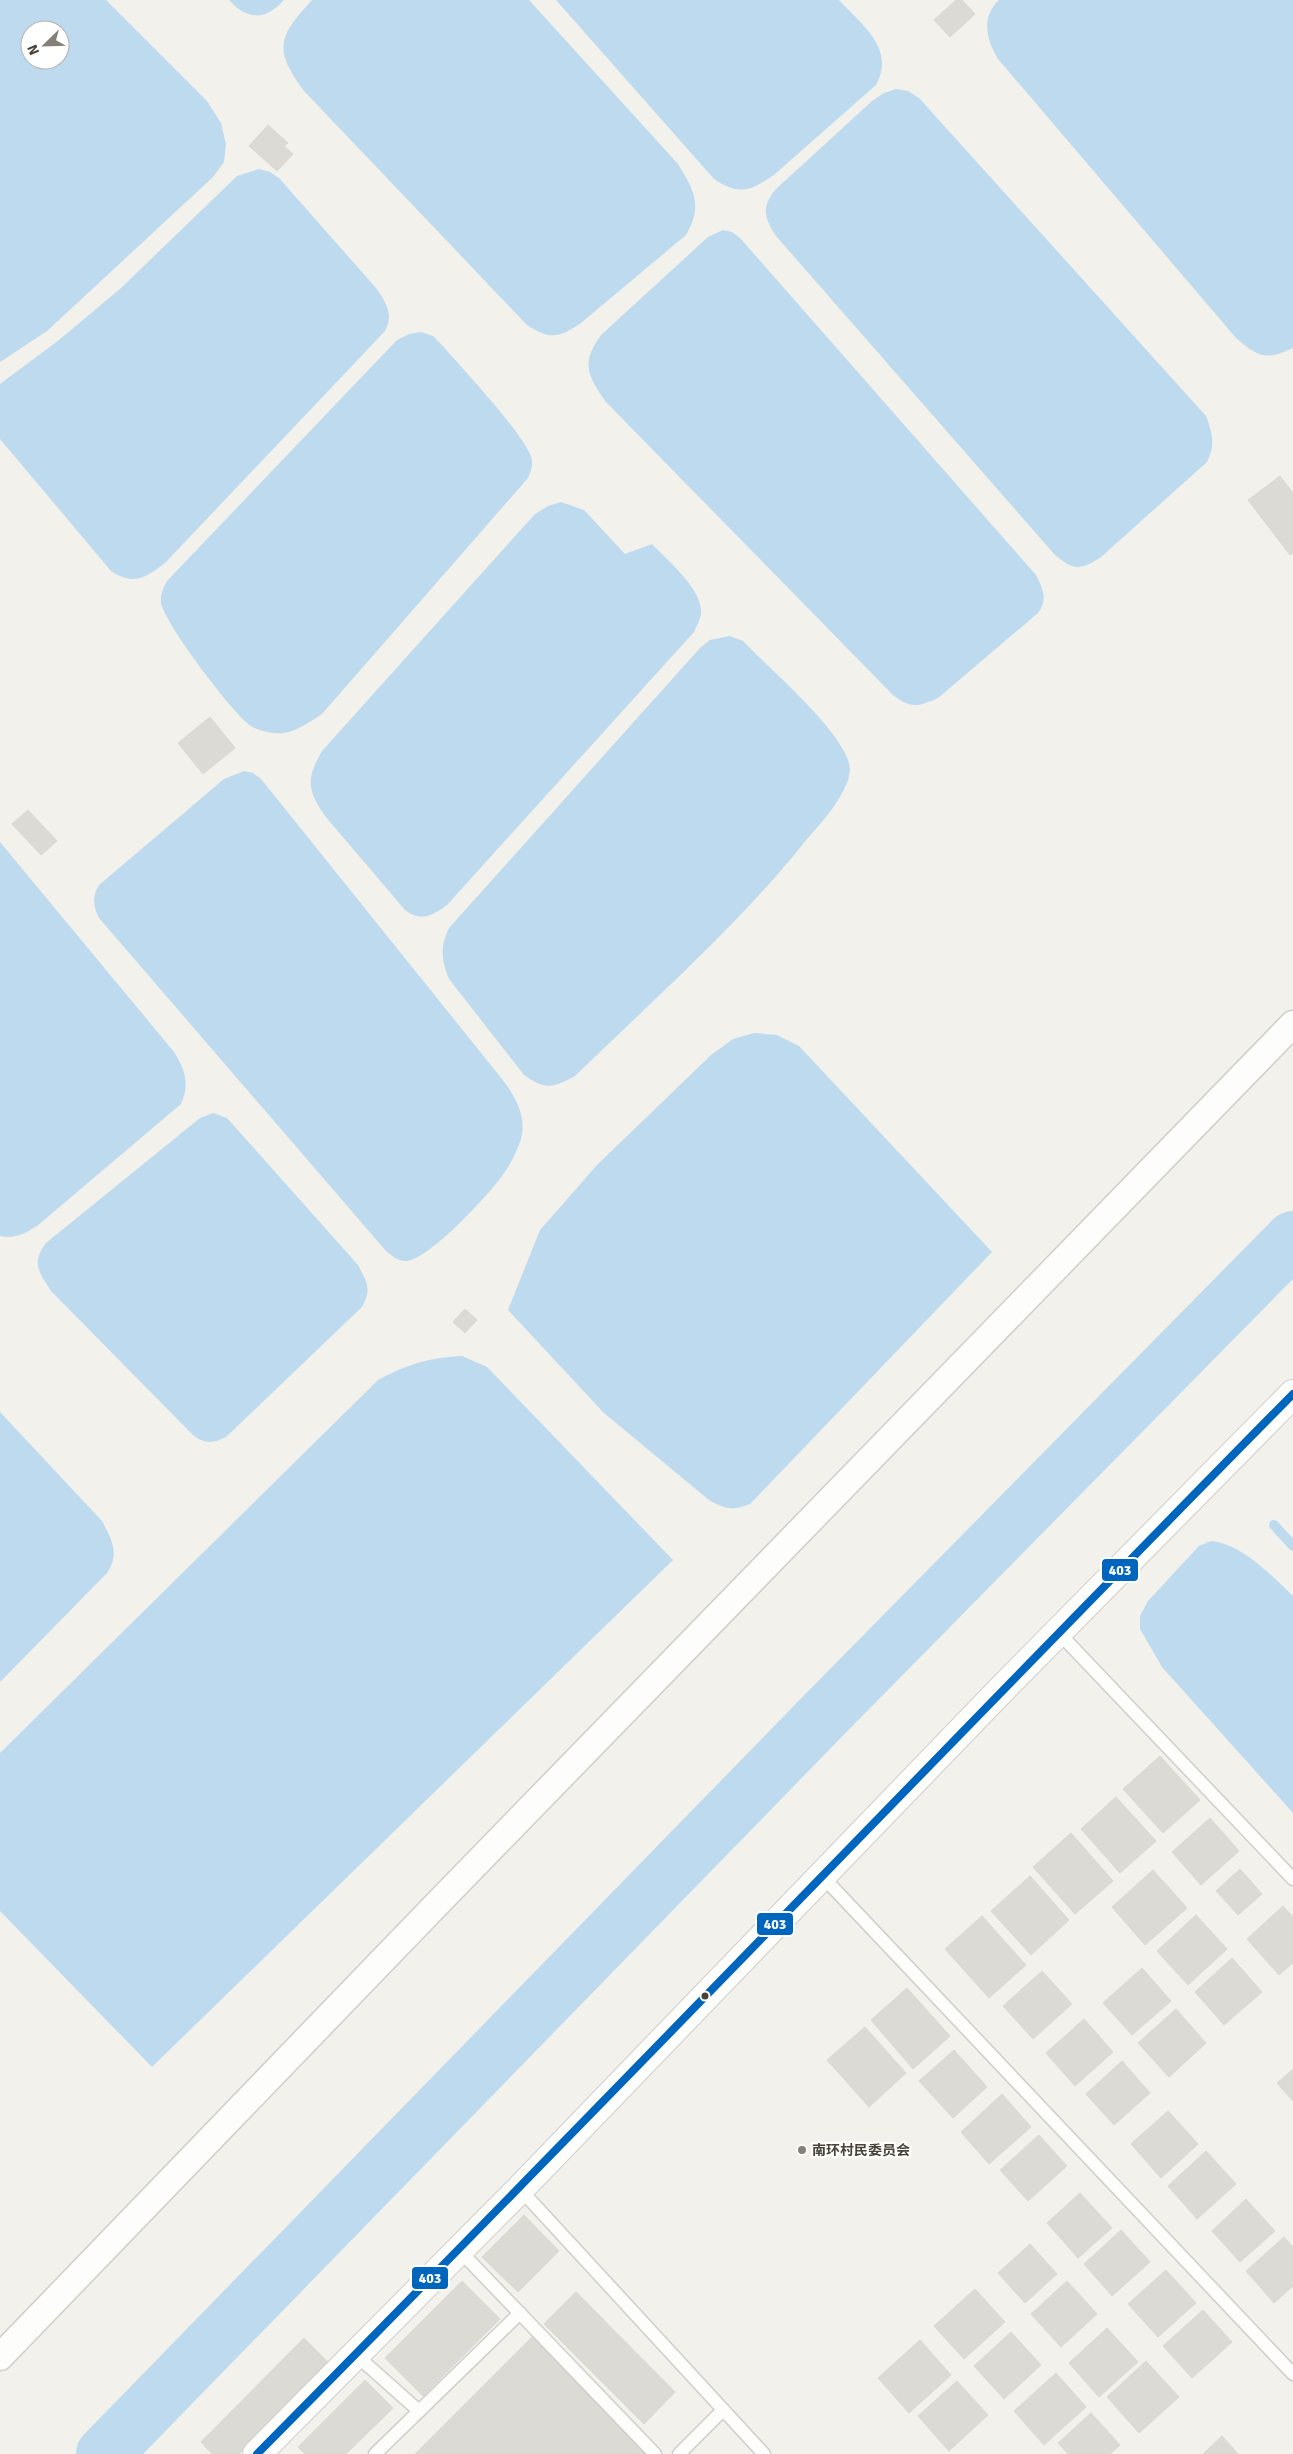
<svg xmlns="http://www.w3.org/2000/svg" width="1293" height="2454" font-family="Signika,'Noto Sans SC',sans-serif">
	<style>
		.water { fill: #bedaee; fill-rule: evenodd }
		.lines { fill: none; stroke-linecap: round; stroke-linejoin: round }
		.stream { stroke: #bedaee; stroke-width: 10 }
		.river { stroke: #bedaee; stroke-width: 56 }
		.building { fill: #dcdad4; stroke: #dad8d2 }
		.service-casing { stroke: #d0ceca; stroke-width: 15 }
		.minor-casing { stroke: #d0ceca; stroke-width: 29 }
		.tertiary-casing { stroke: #d0ceca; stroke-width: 30 }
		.service { stroke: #fdfdfc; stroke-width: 12 }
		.minor { stroke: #fdfdfc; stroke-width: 26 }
		.tertiary { stroke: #fdfdfc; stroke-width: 28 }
		.bus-1-casing { stroke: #fff; stroke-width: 11 }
		.bus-1 { stroke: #0065bd; stroke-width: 8 }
		.bus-dot { fill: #484238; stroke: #fff; stroke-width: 2 }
		.poi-dot { fill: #847f77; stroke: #fff; stroke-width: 2 }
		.labels { text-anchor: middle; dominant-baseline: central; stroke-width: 4.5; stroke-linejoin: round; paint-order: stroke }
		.poi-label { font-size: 14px; font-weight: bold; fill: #484238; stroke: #fff; text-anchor: start }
		.line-badge { stroke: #fff; stroke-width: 2 }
		.badge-label { font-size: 14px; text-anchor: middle; font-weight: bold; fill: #fff }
	</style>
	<rect width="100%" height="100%" fill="#f2f1ec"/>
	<g class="water">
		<path d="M 0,0 L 106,0 L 207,101 L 221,123 L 226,144 L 224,162 L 213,177 L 47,331 L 0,362 ZM 30,30 L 60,30 L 60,60 L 30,60 Z"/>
		<path d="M 229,0 L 284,0 C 266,20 248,21 229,0 Z"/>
		<path d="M 312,0 L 529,0 L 678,164 C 694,190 703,206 686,235 L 581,323 C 559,338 550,340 527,325 L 304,91 C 273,49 278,37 312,0 Z"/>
		<path d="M 556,0 L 839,0 C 862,25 896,49 876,85 L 775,174 C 751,191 739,196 714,179 Z"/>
		<path d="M 999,0 L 1293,0 L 1293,348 C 1266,361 1258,357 1236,338 L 998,59 C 987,40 980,18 999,0 Z"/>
		<path d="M 896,89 L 908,91 L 919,98 L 1206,416 C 1212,433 1216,444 1207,462 L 1101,557 C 1081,570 1074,571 1055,555 L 776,236 C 764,217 761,207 776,189 L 872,101 L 884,93 Z"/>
		<path d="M 259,169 L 270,172 L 279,178 L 376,288 C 386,302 394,315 385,331 L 165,563 C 145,578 134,586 111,571 L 0,439 L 0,384 L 59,340 L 121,288 L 237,176 Z"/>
		<path d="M 723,230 L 732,232 L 740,238 L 1036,575 C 1043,589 1048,600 1038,613 L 938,698 C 918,707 910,709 892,694 L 605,401 C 587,374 581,363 601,335 L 708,237 Z"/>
		<path d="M 421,332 L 433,336 L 442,345 C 460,366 528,438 532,460 C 533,467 530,473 528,478 L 322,714 C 308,723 291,736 273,733 C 267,732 257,730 251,726 C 233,714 165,624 161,603 C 160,595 163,588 167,581 L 397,340 L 409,334 Z"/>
		<path d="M 561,502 L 584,510 L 625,554 L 652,544 C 667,560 700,587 701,610 C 702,617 697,625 694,632 L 447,905 C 432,916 421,922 405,910 L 325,816 C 307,790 306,779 322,751 L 535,514 L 548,506 Z"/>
		<path d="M 730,636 L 743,641 C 770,669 840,729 849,763 C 852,774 846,786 841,795 C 831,814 812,832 799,849 C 732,931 651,1002 575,1076 C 553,1088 545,1090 524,1075 L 449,979 C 441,960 440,946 449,928 L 700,648 L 710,640 Z"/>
		<path d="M 244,771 L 253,773 L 261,779 L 502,1079 C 515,1096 527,1116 521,1139 C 518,1148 512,1162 506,1170 C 494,1190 428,1261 406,1261 C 398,1261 392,1256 386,1251 L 99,918 C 93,905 92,897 99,885 L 224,779 Z"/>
		<path d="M 0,842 L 174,1052 C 185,1070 190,1083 181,1104 L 37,1226 C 24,1234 15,1239 0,1236 Z"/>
		<path d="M 754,1033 L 777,1035 L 799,1046 L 992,1252 L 750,1504 C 733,1511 725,1509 709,1500 L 604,1413 L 508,1310 L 540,1230 L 597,1165 L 711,1055 L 733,1039 Z"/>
		<path d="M 213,1113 L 227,1118 L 358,1265 C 367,1282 372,1289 362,1307 L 226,1437 C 212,1444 204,1444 192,1434 L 51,1291 C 39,1272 31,1263 46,1243 L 200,1118 Z"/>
		<path d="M 462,1356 L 487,1367 L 673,1560 L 152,2067 L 0,1911 L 0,1753 L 378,1380 C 408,1364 428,1358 462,1356 Z"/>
		<path d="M 0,1412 L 102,1521 C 112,1540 120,1554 107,1573 L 0,1682 Z"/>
		<path d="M 1211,1541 C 1242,1544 1271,1575 1293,1596 L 1293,1813 L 1162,1667 L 1140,1629 L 1140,1616 L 1148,1601 L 1199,1546 Z"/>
	</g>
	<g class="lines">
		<polyline class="stream" points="1274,1525 1293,1546"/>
		<polyline class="river" points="104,2454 824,1715 1293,1239"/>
	</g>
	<g class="building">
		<polygon points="956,0 962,0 975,14 950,37 934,20"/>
		<polygon points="268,125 288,143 284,146 293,154 277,171 249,146"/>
		<polygon points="1280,476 1293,493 1293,553 1290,555 1248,500"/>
		<polygon points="210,717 235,748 203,774 178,743"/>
		<polygon points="28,810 57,841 41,855 12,824"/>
		<polygon points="465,1309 477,1320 465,1333 453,1322"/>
		<polygon points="1160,1756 1200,1800 1163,1833 1123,1789"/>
		<polygon points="1116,1797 1156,1841 1120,1873 1081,1829"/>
		<polygon points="1210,1818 1239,1851 1201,1885 1172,1852"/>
		<polygon points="1071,1833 1113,1881 1075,1914 1033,1867"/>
		<polygon points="1240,1869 1262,1894 1238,1915 1216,1891"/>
		<polygon points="1153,1870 1187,1908 1145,1945 1112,1907"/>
		<polygon points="1030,1876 1069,1920 1031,1955 991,1911"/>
		<polygon points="1283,1906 1293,1917 1293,1963 1279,1975 1247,1939"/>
		<polygon points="1196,1915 1227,1949 1188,1985 1157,1951"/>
		<polygon points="982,1916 1026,1965 989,1998 945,1949"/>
		<polygon points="1232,1958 1262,1992 1224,2025 1195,1992"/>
		<polygon points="1142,1968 1171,2001 1132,2035 1103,2003"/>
		<polygon points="1042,1971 1072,2004 1033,2039 1003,2006"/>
		<polygon points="907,1988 950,2036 913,2069 871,2020"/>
		<polygon points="1176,2009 1206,2043 1169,2077 1138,2043"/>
		<polygon points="1084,2019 1113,2052 1075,2086 1046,2053"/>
		<polygon points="865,2027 906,2073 869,2107 827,2060"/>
		<polygon points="954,2050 987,2087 953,2118 919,2081"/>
		<polygon points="1122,2061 1150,2093 1114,2125 1086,2094"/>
		<polygon points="1293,2069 1293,2101 1277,2083"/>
		<polygon points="1002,2094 1031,2127 989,2164 961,2132"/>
		<polygon points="1168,2111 1198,2144 1161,2178 1131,2144"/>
		<polygon points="1039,2135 1067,2166 1028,2201 1000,2170"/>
		<polygon points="1206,2151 1236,2184 1197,2219 1168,2186"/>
		<polygon points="1080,2193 1112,2228 1078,2258 1047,2223"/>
		<polygon points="1246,2199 1275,2231 1240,2262 1212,2231"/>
		<polygon points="524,2215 559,2251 518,2292 482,2257"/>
		<polygon points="1121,2230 1150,2262 1112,2296 1084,2264"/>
		<polygon points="1284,2237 1293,2247 1293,2286 1274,2303 1246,2271"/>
		<polygon points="1030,2244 1057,2274 1025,2303 998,2273"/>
		<polygon points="1166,2270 1196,2303 1158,2337 1128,2304"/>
		<polygon points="462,2281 500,2319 423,2396 385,2358"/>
		<polygon points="1067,2281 1097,2314 1061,2347 1031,2314"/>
		<polygon points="975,2289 1005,2322 964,2359 934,2326"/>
		<polygon points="576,2292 675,2392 644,2424 544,2324"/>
		<polygon points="1203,2310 1232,2342 1192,2378 1163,2346"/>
		<polygon points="1107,2328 1138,2362 1099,2397 1069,2363"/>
		<polygon points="1011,2332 1041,2365 1004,2399 974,2366"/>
		<polygon points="533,2336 651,2454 415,2454"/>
		<polygon points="304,2338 329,2363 239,2454 212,2454 201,2442"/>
		<polygon points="920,2340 951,2375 909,2413 878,2378"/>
		<polygon points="1146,2361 1179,2397 1139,2433 1107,2397"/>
		<polygon points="1056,2373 1086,2407 1044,2445 1014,2411"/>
		<polygon points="365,2380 393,2408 346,2454 305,2454 298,2447"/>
		<polygon points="957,2381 988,2415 949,2451 918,2416"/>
		<polygon points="1091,2413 1120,2445 1110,2454 1068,2454 1058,2443"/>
		<polygon points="1222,2436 1238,2454 1203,2454"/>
	</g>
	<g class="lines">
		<defs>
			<g id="service">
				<polyline points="1058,1632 1293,1879"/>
				<polyline points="822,1876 1293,2374"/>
				<polyline points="520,2189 764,2454"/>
				<polyline points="459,2250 655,2454"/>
				<polyline points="356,2355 419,2411"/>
				<polyline points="375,2454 520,2313"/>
				<polyline points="679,2454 723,2410"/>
			</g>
			<polyline id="minor" points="0,2357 437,1904 1293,1024"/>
			<polyline id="tertiary" points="257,2454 520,2189 1001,1690 1293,1394"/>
		</defs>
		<use href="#service" class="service-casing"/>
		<use href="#minor" class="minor-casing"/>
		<use href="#tertiary" class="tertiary-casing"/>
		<use href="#service" class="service"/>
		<use href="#minor" class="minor"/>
		<use href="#tertiary" class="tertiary"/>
		<defs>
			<path id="bus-1" d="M 257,2454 C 605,2103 946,1746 1293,1394"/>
		</defs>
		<use href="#bus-1" class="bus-1-casing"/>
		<use href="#bus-1" class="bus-1"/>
	</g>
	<circle class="bus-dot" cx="705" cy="1996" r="4.5"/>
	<circle class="poi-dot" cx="802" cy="2150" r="5"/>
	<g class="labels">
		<g class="poi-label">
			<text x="812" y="2150">南环村民委员会</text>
		</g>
	</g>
	<g class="line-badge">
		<rect x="1101" y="1558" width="38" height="24" rx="5" fill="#0065bd"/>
		<rect x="756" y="1912" width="38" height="24" rx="5" fill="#0065bd"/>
		<rect x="411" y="2266" width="38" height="24" rx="5" fill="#0065bd"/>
	</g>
	<g class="badge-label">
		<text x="1120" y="1575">403</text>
		<text x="775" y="1929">403</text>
		<text x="430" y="2283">403</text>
	</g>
	<g transform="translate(45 45) rotate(247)"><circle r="24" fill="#ffffff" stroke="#b6b3af"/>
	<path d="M0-4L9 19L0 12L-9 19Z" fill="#847f77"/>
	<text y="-8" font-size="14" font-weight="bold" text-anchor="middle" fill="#484238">N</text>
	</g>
</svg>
